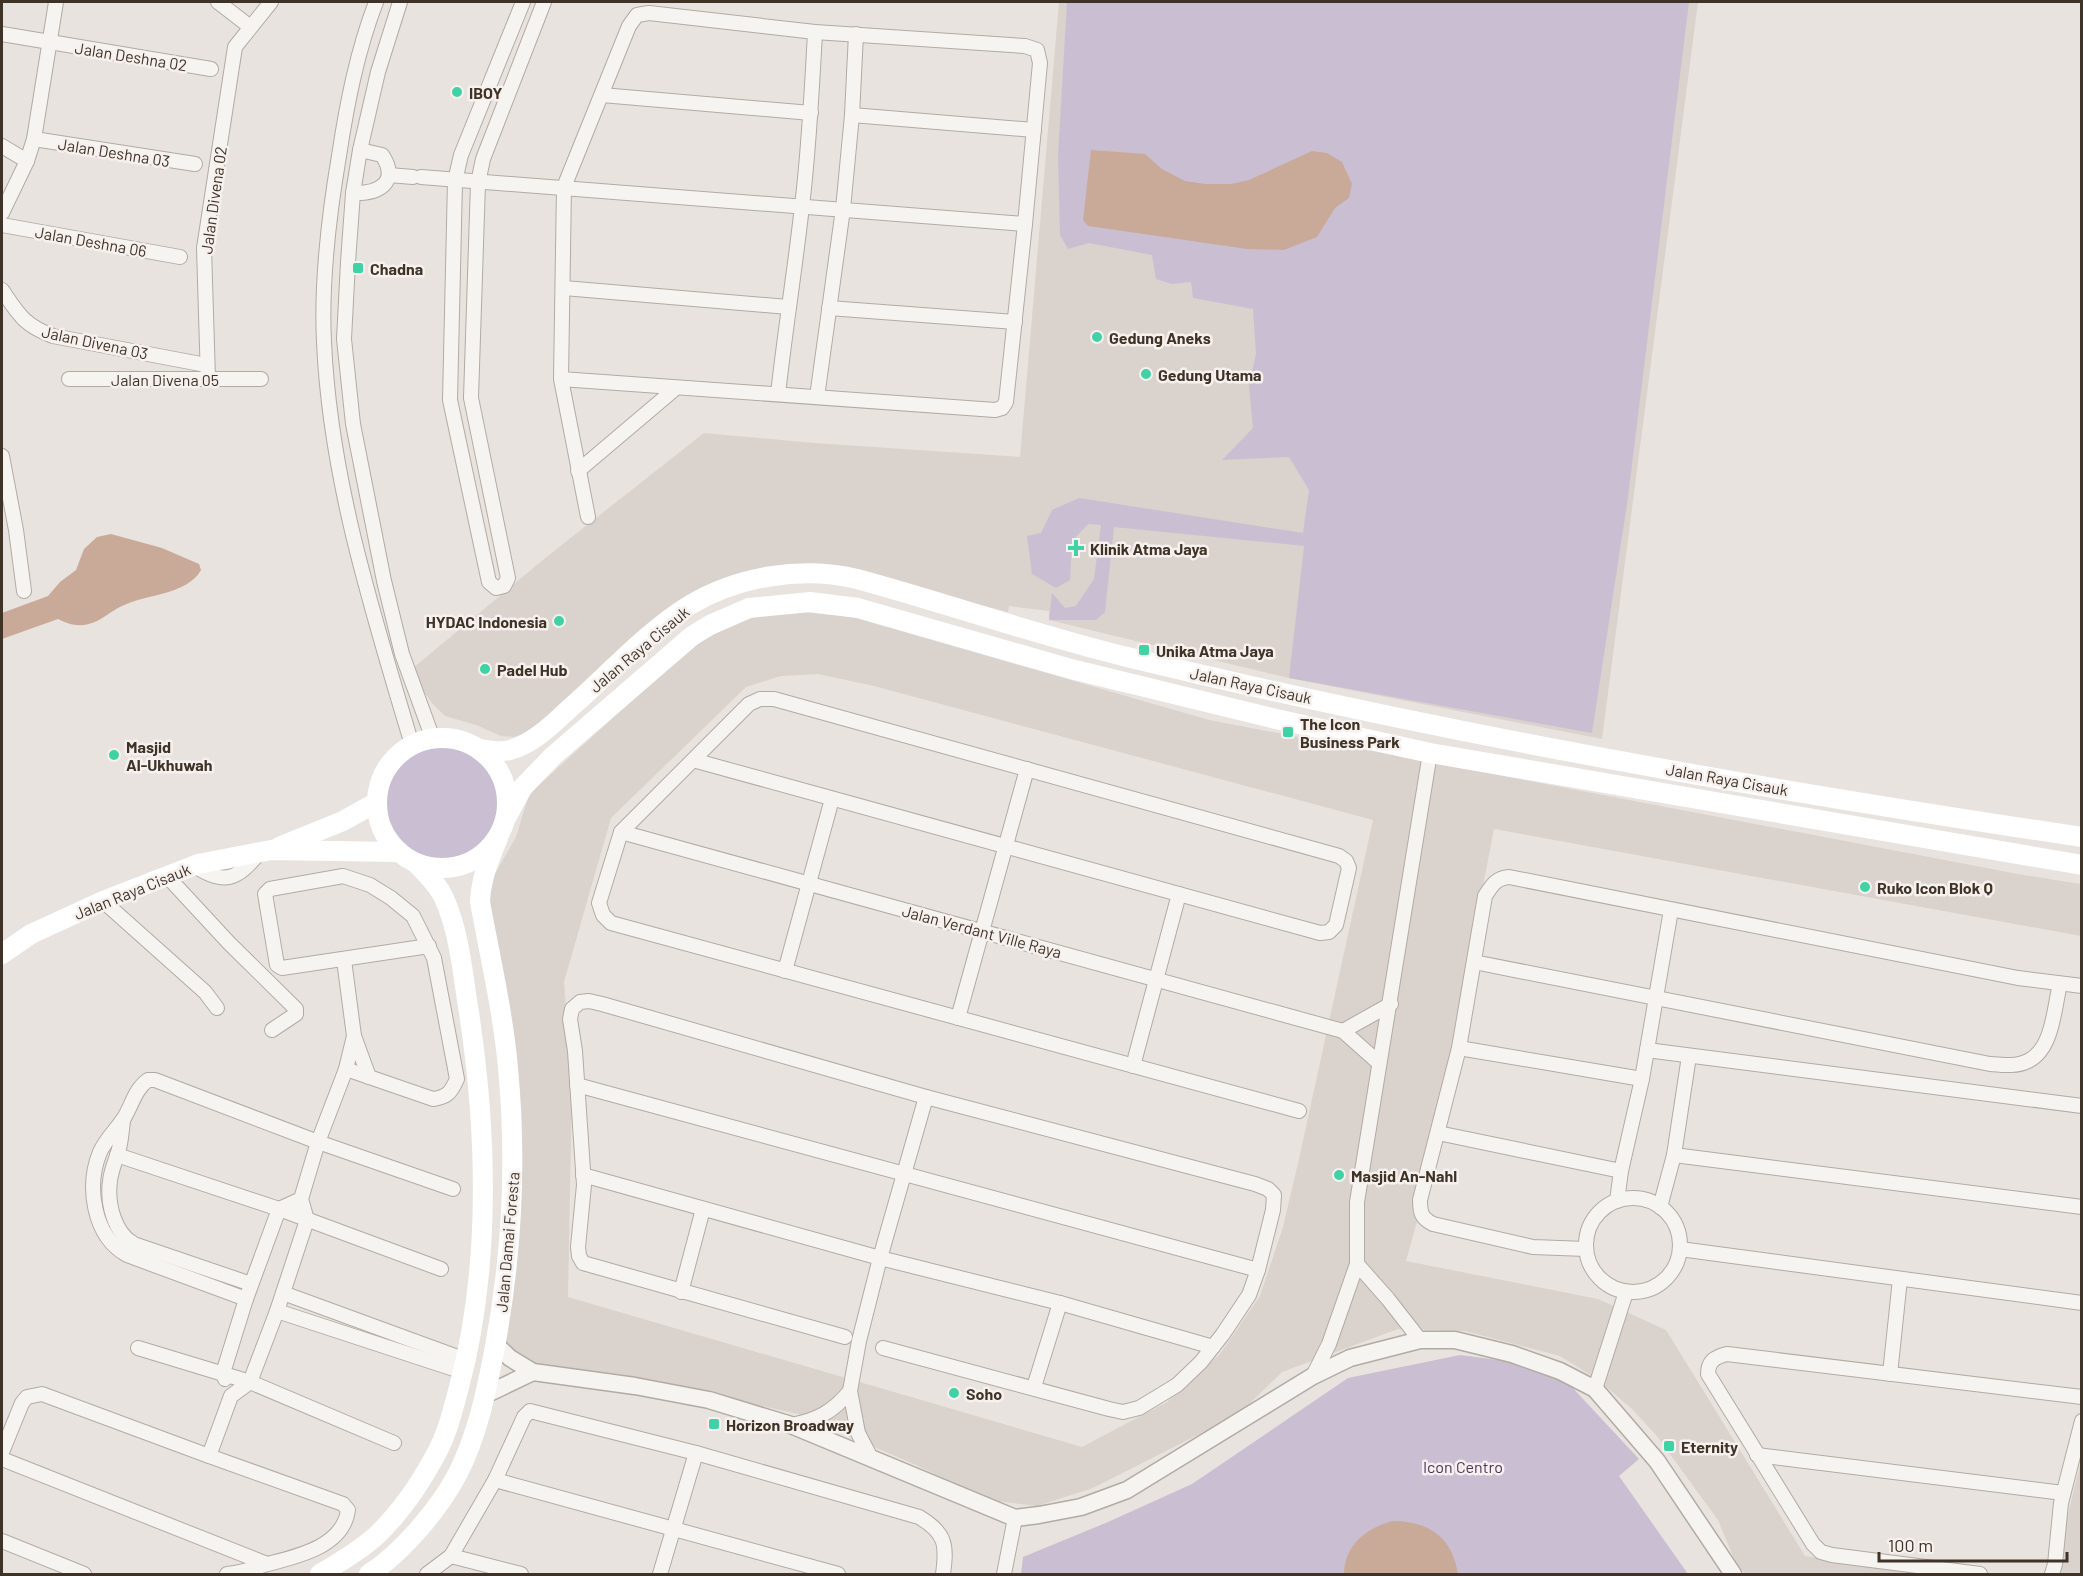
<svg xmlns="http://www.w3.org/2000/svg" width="2083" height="1576" font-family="Barlow,sans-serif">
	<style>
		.built { fill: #dad2cc; fill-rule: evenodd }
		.green { fill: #cabfd2 }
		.water { fill: #c9aa98 }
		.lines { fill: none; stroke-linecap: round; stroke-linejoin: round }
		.minor-casing { stroke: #b2aba3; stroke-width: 16 }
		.tertiary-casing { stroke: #b2aba3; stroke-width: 19 }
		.minor { stroke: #f6f4f1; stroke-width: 14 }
		.tertiary { stroke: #f6f4f1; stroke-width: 16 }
		.secondary { stroke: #fff; stroke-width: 20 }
		.poi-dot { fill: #40d1a5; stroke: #f6f1ee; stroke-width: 2 }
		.labels { text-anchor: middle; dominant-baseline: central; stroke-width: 5; stroke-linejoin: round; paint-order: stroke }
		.street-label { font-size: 16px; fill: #3f3327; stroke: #f6f1ee }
		.poi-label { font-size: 16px; font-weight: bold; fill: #3f3327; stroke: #f6f1ee; text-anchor: start }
		.park-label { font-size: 16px; fill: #4e345b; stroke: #f6f1ee }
	</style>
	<rect width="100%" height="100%" fill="#e8e3de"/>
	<g class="built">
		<polygon points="1059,2 1698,2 1602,739 1289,678 1049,620 1049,611 1009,606 1008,612 856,573 703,594 531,732 514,737 501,736 476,725 445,716 432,703 416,680 413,668 549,555 704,433 814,443 1020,457"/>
		<path d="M 791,611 L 852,617 L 1209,720 L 2018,874 L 2081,884 L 2081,936 L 1494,829 L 1419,1214 L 1406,1261 L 1598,1299 L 1666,1330 L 1805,1556 L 1939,1574 L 1745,1574 L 1735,1561 L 1718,1520 L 1656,1435 L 1632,1409 L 1597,1379 L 1560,1356 L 1465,1331 L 1398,1329 L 1282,1372 L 1239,1414 L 1093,1488 L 1037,1506 L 988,1500 L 916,1465 L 798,1414 L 669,1385 L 501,1359 L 513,1218 L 484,893 L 516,837 L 529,794 L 695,644 L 739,619 ZM 818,674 L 874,686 L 1373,820 L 1299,1159 L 1283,1227 L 1260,1296 L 1220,1354 L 1167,1402 L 1082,1447 L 568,1297 L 572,1085 L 564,982 L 611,818 L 746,687 L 781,676 Z"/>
		<polygon points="2081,1461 2081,1574 2056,1574 2068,1514"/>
	</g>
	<g class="green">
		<polygon points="1067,2 1689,2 1628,497 1592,733 1289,678 1304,546 1114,527 1105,612 1096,620 1049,620 1052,593 1065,608 1076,606 1094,579 1101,525 1088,524 1072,541 1070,580 1056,588 1032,574 1027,536 1041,533 1052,510 1079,498 1303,533 1309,490 1289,457 1222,460 1253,428 1249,385 1256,354 1253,309 1193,298 1191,282 1172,284 1156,279 1152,255 1089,243 1068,249 1060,235 1058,155"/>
		<circle cx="442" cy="802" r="57"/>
		<polygon points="1460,1355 1522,1363 1570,1385 1639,1459 1619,1476 1688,1574 1021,1574 1023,1557 1108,1522 1192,1484 1348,1378"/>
	</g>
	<g class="water">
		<polygon points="1091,150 1145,154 1162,169 1185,181 1205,184 1231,184 1249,180 1312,151 1327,153 1342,162 1352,184 1349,198 1335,208 1317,237 1284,250 1247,249 1088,226 1083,220"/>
		<path d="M 111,534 L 162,548 L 199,564 L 201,570 C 187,595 146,594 122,606 C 111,611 101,621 89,624 C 77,627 68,624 58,619 L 2,639 L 2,613 L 48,596 L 60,582 L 76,570 L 84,549 L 97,537 Z"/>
		<path d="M 1392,1521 C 1429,1521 1452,1537 1458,1574 L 1344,1574 C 1344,1545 1367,1528 1392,1521 Z"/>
	</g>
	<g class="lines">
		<defs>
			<g id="minor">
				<polyline points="218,2 249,26"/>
				<path d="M 376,2 C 357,52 347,103 339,156 C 329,215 321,282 324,342 C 330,480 373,613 412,745"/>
				<polyline points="400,2 378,72 360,150 353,193 348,262 344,339 353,424 384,581 402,654 433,739"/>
				<polyline points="523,2 461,155 455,181 450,400 489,582 496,588 504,586 508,578 471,398 478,183 483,159 544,2"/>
				<polyline points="2,34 211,69"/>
				<polyline points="602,95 811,113"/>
				<polyline points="852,115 1034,130"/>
				<polyline points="34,139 195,164"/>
				<polyline points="2,146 27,161"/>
				<polyline points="389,175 413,177"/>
				<polyline points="421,177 1025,224"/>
				<path d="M 353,193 C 379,194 400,182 382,155 L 360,150"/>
				<polyline points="2,213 27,161 34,139 56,2"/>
				<polyline points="2,225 180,257"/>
				<polyline points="564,288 788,307"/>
				<path d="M 2,290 C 19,315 24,325 53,336 L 206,365"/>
				<polyline points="829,308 1015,322"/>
				<polyline points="69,379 261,379"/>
				<polyline points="208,379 204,248 235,47 271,2"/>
				<polyline points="561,379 995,410 1002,408 1006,402 1025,224 1040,63 1037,50 1025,46 815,32 649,13 637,15 629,26 564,187 561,379 588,517"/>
				<path d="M 778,394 C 785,331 795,269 802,206 C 809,149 812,90 815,32"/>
				<polyline points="817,397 843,209 852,115 856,34"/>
				<polyline points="2,456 16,530 24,591"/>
				<polyline points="578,471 676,388"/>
				<polyline points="693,760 1320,933 1329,932 1336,925 1349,868 1346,861 1339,856 774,699 760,699 749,704 621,832 599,903 603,915 611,923 1299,1111"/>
				<polyline points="621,832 1343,1031 1379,1063"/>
				<path d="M 193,865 C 224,886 237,880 260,852"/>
				<polyline points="166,875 229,943 296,1009 296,1014 272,1030"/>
				<polyline points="103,901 205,992 217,1008"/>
				<polyline points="344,960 354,1036 369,1077"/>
				<path d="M 1474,962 L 1990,1064 C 2002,1065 2016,1067 2028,1061 C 2053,1049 2054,1008 2060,984"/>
				<polyline points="785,971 832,799"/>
				<polyline points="958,1018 1027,769"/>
				<polyline points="1343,1031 1391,1004"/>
				<polyline points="1459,1048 1642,1079"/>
				<polyline points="1647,1050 2082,1106"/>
				<polyline points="1133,1066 1179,894"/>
				<path d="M 346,1069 L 433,1099 C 448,1097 451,1092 457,1079 L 434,958 L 413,916 L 391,898 L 370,885 L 343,876 L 270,889 L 265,894 L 277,965 L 282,968 L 429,946"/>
				<polyline points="577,1085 1258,1270"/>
				<path d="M 123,1120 C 122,1131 121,1142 118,1153 C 115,1162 111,1171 110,1181 C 107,1203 114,1233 134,1244 L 251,1284"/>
				<polyline points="1438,1133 1621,1171"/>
				<polyline points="117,1155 279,1209 441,1269"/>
				<polyline points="1674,1155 2082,1207"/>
				<polyline points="583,1175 880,1258 1060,1303 1213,1347"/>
				<circle cx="1633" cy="1245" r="47"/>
				<polyline points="1617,1201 1621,1171 1642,1079 1671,910"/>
				<polyline points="1660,1207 1674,1155 1689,1056"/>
				<path d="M 1586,1249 L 1533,1247 L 1433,1224 C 1421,1218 1420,1212 1420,1200 L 1459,1048 L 1485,896 C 1492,885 1496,878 1509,877 L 2018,978 L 2082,986"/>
				<polyline points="1680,1249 2082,1303"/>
				<polyline points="1357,1264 1388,1299 1420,1340"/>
				<polyline points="681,1292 703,1209"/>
				<polyline points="283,1293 466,1360"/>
				<path d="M 246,1299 L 127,1255 C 93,1236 86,1186 100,1152 C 106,1139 116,1130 124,1118 C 132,1105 135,1089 148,1080 L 155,1080 L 318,1142 L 453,1189"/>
				<polyline points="277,1311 463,1372"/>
				<polyline points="845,1337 583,1263 579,1256 578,1247 584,1185 575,1051 570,1019 572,1009 580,1002 589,1001 602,1004 926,1097 1255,1184 1268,1189 1274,1195 1273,1210 1258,1270 1249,1295 1223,1334 1201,1362 1177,1385 1139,1408 1123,1412 1109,1409 883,1348"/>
				<polyline points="138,1348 250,1382 394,1443"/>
				<polyline points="1890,1374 1900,1279"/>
				<polyline points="1313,1376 1329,1344 1357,1264 1357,1202 1430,753"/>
				<polyline points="225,1379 223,1373 246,1299 279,1209 301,1199"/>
				<polyline points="1034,1387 1060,1303"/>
				<polyline points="1595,1389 1626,1292"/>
				<path d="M 791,1425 C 817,1420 833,1412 850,1391"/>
				<polyline points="2,1452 22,1403 27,1397 42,1394 209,1456 231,1396 250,1382 277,1311 307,1220 301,1199 318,1142 346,1069 354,1036"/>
				<polyline points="1757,1455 2063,1493"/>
				<path d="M 209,1456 L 343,1504 L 348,1510 C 343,1548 294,1557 264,1565 C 252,1569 240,1573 227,1574"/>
				<polyline points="871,1458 858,1433 850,1391 859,1341 880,1258 926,1097"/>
				<polyline points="2,1459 267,1564"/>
				<polyline points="495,1480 838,1574"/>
				<polyline points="2,1541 84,1574"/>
				<polyline points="451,1556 521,1574"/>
				<path d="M 427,1574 L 451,1556 L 495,1480 L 524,1417 L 530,1411 L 696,1453 L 919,1517 C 946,1533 947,1545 943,1574"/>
				<polyline points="660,1574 696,1453"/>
				<polyline points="1004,1574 1015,1518"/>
				<path d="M 1980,1574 L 1832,1555 L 1821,1552 L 1813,1544 L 1708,1374 C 1708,1361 1715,1357 1727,1354 L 2082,1397"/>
				<polyline points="2052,1574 2055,1564 2061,1503 2082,1421"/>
			</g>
			<g id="tertiary">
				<polyline points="495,1344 510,1358 533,1372 635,1386 709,1400 791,1425 1015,1518 1039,1515 1081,1507 1127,1490 1313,1376 1350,1358 1420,1340 1455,1340 1512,1354 1560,1371 1595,1389 1657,1461 1733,1574"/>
				<polyline points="485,1395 533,1372"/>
			</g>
		</defs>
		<use href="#minor" class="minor-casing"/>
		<use href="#tertiary" class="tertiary-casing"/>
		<use href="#minor" class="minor"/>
		<use href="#tertiary" class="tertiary"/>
		<g class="secondary">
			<circle cx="442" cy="803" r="65"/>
			<path d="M 478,749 C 488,750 501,753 510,750 C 538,742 558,718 579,700 C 612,670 653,627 690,605 C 739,576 801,566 857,579 C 946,603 1033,634 1123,656 C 1439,733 1760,789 2082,837"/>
			<polyline points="506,818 523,787 553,756 692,636 710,625 749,608 810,602 858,608 1071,669 1276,719 1430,753 2082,865"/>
			<polyline points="279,847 343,821 377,802"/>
			<polyline points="2,954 31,934 103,901 198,864 271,850 399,852"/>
			<path d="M 320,1574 C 339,1563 359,1551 376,1536 C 399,1514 420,1484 435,1456 C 447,1435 453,1410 459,1387 C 492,1265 487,1124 467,1000 C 462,966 458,929 444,898 C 438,884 426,874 416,863"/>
			<path d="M 369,1574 C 402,1553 440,1508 458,1473 C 477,1436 486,1393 494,1352 C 512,1257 517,1163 508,1068 C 503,1012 490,957 480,902 C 481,878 489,860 498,838"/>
		</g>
	</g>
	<g class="poi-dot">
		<circle cx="457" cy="92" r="6"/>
		<rect x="352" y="262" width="12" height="12" rx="3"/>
		<circle cx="1097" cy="337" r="6"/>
		<circle cx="1146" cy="374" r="6"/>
		<path d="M1073 539h6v6h6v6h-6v6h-6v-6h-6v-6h6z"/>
		<circle cx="559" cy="621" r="6"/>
		<rect x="1138" y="644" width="12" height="12" rx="3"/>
		<circle cx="485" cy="669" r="6"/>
		<rect x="1282" y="726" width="12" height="12" rx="3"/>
		<circle cx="114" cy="755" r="6"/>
		<circle cx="1865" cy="887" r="6"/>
		<circle cx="1339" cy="1175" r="6"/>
		<circle cx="954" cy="1393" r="6"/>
		<rect x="708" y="1418" width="12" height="12" rx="3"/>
		<rect x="1663" y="1440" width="12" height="12" rx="3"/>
	</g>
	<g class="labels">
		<g class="street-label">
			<text transform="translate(131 56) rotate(9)">Jalan Deshna 02</text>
			<text transform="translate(114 152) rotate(9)">Jalan Deshna 03</text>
			<text transform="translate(213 200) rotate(-82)">Jalan Divena 02</text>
			<text transform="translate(91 241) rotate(10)">Jalan Deshna 06</text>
			<text transform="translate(95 342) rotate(12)">Jalan Divena 03</text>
			<text x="165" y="379">Jalan Divena 05</text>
			<text transform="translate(639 649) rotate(-40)">Jalan Raya Cisauk</text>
			<text transform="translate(1251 685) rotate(12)">Jalan Raya Cisauk</text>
			<text transform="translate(1727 779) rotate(10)">Jalan Raya Cisauk</text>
			<text transform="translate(132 891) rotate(-22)">Jalan Raya Cisauk</text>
			<text transform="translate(982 931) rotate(15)">Jalan Verdant Ville Raya</text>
			<text transform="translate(507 1242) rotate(-85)">Jalan Damai Foresta</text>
		</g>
		<g class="poi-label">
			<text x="469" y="92">IBOY</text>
			<text x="370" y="268">Chadna</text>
			<text x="1109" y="337">Gedung Aneks</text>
			<text x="1158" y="374">Gedung Utama</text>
			<text x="1090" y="548">Klinik Atma Jaya</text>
			<text x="547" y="621" text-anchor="end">HYDAC Indonesia</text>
			<text x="1156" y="650">Unika Atma Jaya</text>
			<text x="497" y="669">Padel Hub</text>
			<text x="1300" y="723">The Icon<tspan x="1300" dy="18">Business Park</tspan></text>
			<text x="126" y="746">Masjid<tspan x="126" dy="18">Al-Ukhuwah</tspan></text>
			<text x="1877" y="887">Ruko Icon Blok Q</text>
			<text x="1351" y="1175">Masjid An-Nahl</text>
			<text x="966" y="1393">Soho</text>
			<text x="726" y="1424">Horizon Broadway</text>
			<text x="1681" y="1446">Eternity</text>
		</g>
		<g class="park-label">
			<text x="1463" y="1466">Icon Centro</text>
		</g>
	</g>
	<rect width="2083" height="1576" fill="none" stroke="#3f3327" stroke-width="6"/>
	<path d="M1879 1552v9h188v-9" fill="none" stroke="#3f3327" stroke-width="3"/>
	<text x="1888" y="1552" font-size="18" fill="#3f3327" stroke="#f6f1ee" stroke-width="4.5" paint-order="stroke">100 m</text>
</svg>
